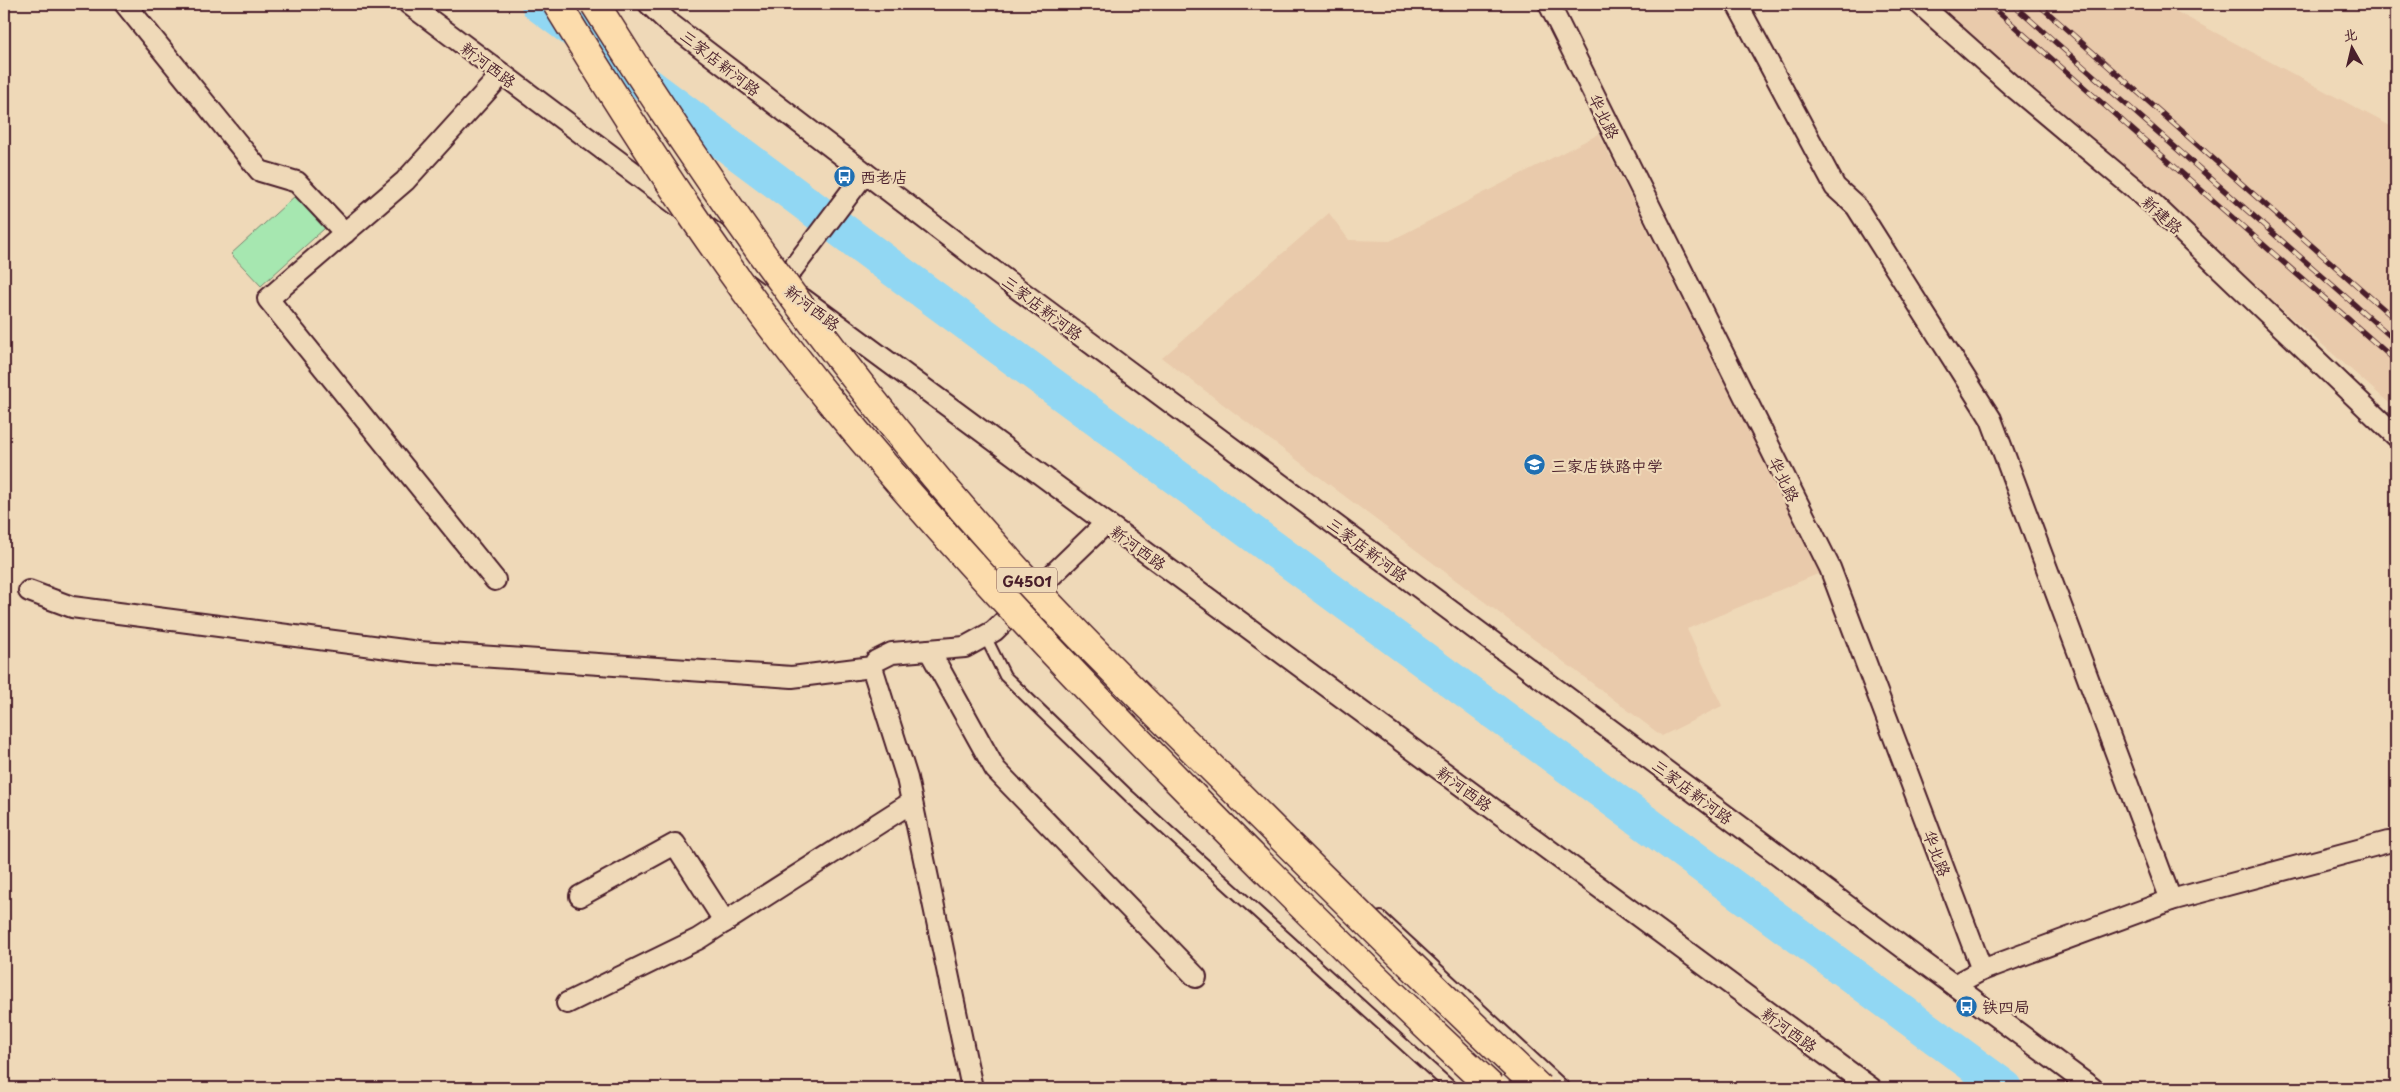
<svg xmlns="http://www.w3.org/2000/svg" width="2400" height="1092" font-family="'Playpen Sans','LXGW WenKai TC',sans-serif">
	<style>
		.built { fill: #e9caab }
		.green { fill: #a6e7b0; stroke: #78836e }
		.lines { fill: none; stroke-linecap: round; stroke-linejoin: round }
		.river { stroke: #91d7f3; stroke-width: 36 }
		.service-casing { stroke: #4a1f2b; stroke-width: 14 }
		.minor-casing { stroke: #4a1f2b; stroke-width: 24 }
		.service { stroke: #efd9b8; stroke-width: 10 }
		.minor { stroke: #efd9b8; stroke-width: 20 }
		.rail-casing { stroke: #4a1f2b; stroke-width: 5.5 }
		.rail { stroke: #efd9b8; stroke-width: 4; stroke-dasharray: 11; stroke-linecap: butt }
		.motorway-bridge-casing { stroke: #4a1f2b; stroke-width: 31; stroke-linecap: butt }
		.motorway-bridge { stroke: #fcdcac; stroke-width: 28 }
		.labels { text-anchor: middle; dominant-baseline: central; stroke-width: 4.5; stroke-linejoin: round; paint-order: stroke }
		.shield { fill: #efd9b8; stroke: #7c5755; stroke-width: 1 }
		.shield-label { font-size: 15px; font-weight: bold; fill: #4a1f2b }
		.street-label { font-size: 16px; fill: #4a1f2b; stroke: #efd9b8 }
		.poi-label { font-size: 16px; fill: #4a1f2b; stroke: #efd9b8; text-anchor: start }
	</style>
	<rect width="100%" height="100%" fill="#efd9b8"/>
	<filter id="ink" filterUnits="userSpaceOnUse"><feTurbulence type="fractalNoise" baseFrequency=".02" numOctaves="2"/><feDisplacementMap in="SourceGraphic" scale="10" xChannelSelector="R" yChannelSelector="G"/><feConvolveMatrix kernelMatrix="1 2 1 2 8 2 1 2 1" color-interpolation-filters="sRGB"/></filter>
	<g filter="url(#ink)">
		<g class="built">
			<polygon points="1933,4 2162,4 2396,129 2396,409"/>
			<polygon points="1599,134 1820,573 1687,629 1722,706 1662,736 1162,358 1329,213 1349,240 1390,241"/>
		</g>
		<polygon class="green" points="296,195 325,228 261,286 231,254"/>
		<g class="lines">
			<polyline class="river" points="539,4 879,258 2005,1088"/>
			<defs>
				<g id="service">
					<polyline points="985,636 1005,676 1129,796 1452,1088"/>
					<polyline points="1381,917 1565,1088"/>
				</g>
				<g id="minor">
					<polyline points="125,4 260,171 297,182 345,233"/>
					<polyline points="409,4 681,208"/>
					<polyline points="649,4 668,22 983,263 2092,1088"/>
					<polyline points="1549,4 1830,568 1982,970"/>
					<polyline points="1737,4 1835,187 1856,206 1991,419 2171,900"/>
					<polyline points="1920,4 2011,85 2153,204 2396,436"/>
					<polyline points="706,227 769,274"/>
					<polyline points="782,283 865,173"/>
					<polyline points="803,299 1871,1088"/>
					<polyline points="495,580 268,299 405,181 502,74"/>
					<polyline points="29,591 72,607 419,652 792,677 872,667 876,661 892,653 965,647 994,631 1106,523"/>
					<polyline points="929,650 995,769 1196,977"/>
					<polyline points="872,667 907,778 972,1088"/>
					<polyline points="580,896 675,844 725,922"/>
					<polyline points="1954,985 1982,970 2171,900 2388,842 2396,842"/>
					<polyline points="567,1003 698,939 912,802"/>
				</g>
			</defs>
			<use href="#service" class="service-casing"/>
			<use href="#minor" class="minor-casing"/>
			<use href="#service" class="service"/>
			<use href="#minor" class="minor"/>
			<defs>
				<g id="rail">
					<polyline points="1989,4 2396,361"/>
					<polyline points="2012,4 2396,341"/>
					<polyline points="2038,4 2396,320"/>
					<polyline points="2390,4 2396,9"/>
				</g>
			</defs>
			<use href="#rail" class="rail-casing"/>
			<use href="#rail" class="rail"/>
			<defs>
				<g id="motorway-bridge">
					<path d="M 557,4 C 642,143 731,281 836,408 C 945,540 1062,664 1182,785 C 1283,888 1386,990 1492,1088"/>
					<path d="M 595,4 C 706,182 828,354 966,513 C 1048,608 1139,696 1228,784 C 1331,887 1434,989 1539,1088"/>
				</g>
			</defs>
			<use href="#motorway-bridge" class="motorway-bridge-casing"/>
			<use href="#motorway-bridge" class="motorway-bridge"/>
		</g>
	</g>
	<defs>
		<symbol id="bus-disc" viewBox="-11 -11 22 22"><circle r="9.5" fill="#1f6fb2" stroke="#efd9b8"/><path d="M-5-6H5V4H4V6H2V4H-2V6H-4V4H-5ZM-3.5-4V0h7V-4ZM-3.5 1.2v1.5H-2V1.2ZM2 1.2v1.5H3.5V1.2Z" fill="#fff"/></symbol>
		<symbol id="school-disc" viewBox="-11 -11 22 22"><circle r="9.5" fill="#1f6fb2" stroke="#efd9b8"/><path d="M0-5L7-2L0 1L-7-2ZM-4 1L0 2.5L4 1V4Q0 6-4 4Z" fill="#fff"/></symbol>
	</defs>
	<g fill-rule="evenodd">
		<use href="#bus-disc" x="832" y="164" width="25" height="25"/>
		<use href="#school-disc" x="1522" y="452" width="25" height="25"/>
		<use href="#bus-disc" x="1954" y="994" width="25" height="25"/>
	</g>
	<g class="labels">
		<rect class="shield" x="997" y="567.5" width="60" height="25" rx="4"/>
		<g class="shield-label">
			<text x="1027" y="580">G4501</text>
		</g>
		<g class="street-label">
			<text transform="translate(721 62) rotate(38)">三家店新河路</text>
			<text transform="translate(489 64) rotate(37)">新河西路</text>
			<text transform="translate(1605 116) rotate(64)">华北路</text>
			<text transform="translate(2163 214) rotate(42)">新建路</text>
			<text transform="translate(813 307) rotate(37)">新河西路</text>
			<text transform="translate(1043 307) rotate(37)">三家店新河路</text>
			<text transform="translate(1785 479) rotate(64)">华北路</text>
			<text transform="translate(1139 547) rotate(36)">新河西路</text>
			<text transform="translate(1368 549) rotate(37)">三家店新河路</text>
			<text transform="translate(1465 788) rotate(36)">新河西路</text>
			<text transform="translate(1693 791) rotate(37)">三家店新河路</text>
			<text transform="translate(1938 853) rotate(69)">华北路</text>
			<text transform="translate(1790 1029) rotate(36)">新河西路</text>
		</g>
		<g class="poi-label">
			<text x="860" y="176">西老店</text>
			<text x="1551" y="465">三家店铁路中学</text>
			<text x="1982" y="1006">铁四局</text>
		</g>
	</g>
	<rect width="2400" height="1092" fill="none" stroke="#efd9b8" stroke-width="20"/>
	<rect x="10" y="10" width="2380" height="1072" fill="none" stroke="#4a1f2b" stroke-width="2" filter="url(#ink)"/>
	<g transform="translate(2352 48) rotate(352)" stroke="#efd9b8" stroke-width="4" paint-order="stroke">
	<path d="M0-4L9 19L0 12L-9 19Z" fill="#4a1f2b"/>
	<text y="-8" font-size="14" font-weight="bold" text-anchor="middle" fill="#4a1f2b">北</text>
	</g>
</svg>
